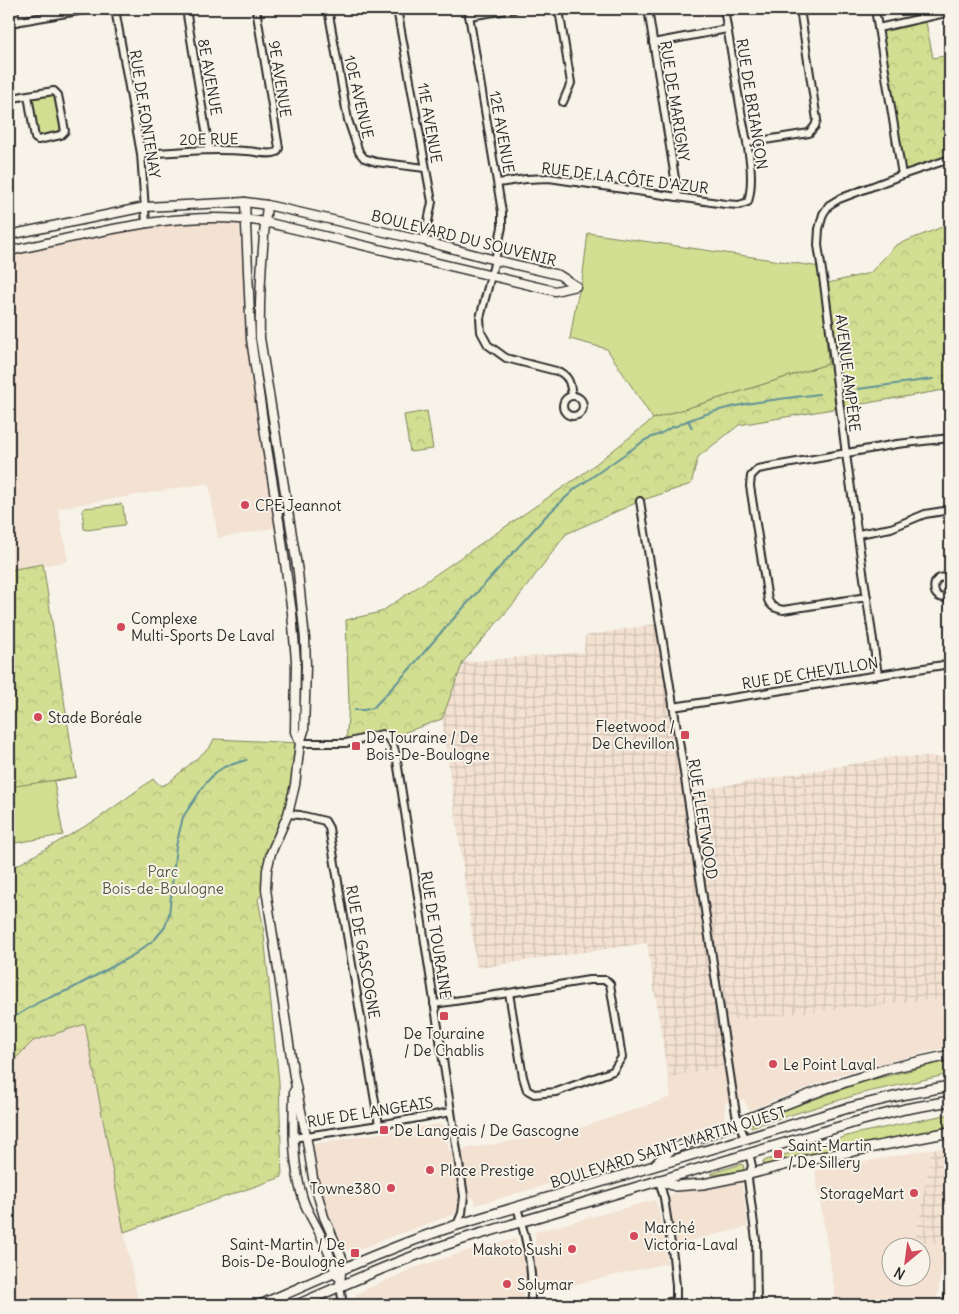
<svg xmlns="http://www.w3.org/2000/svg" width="959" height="1314" font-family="Delius,sans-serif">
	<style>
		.built { fill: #f3e1d2; fill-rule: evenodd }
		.industrial { fill: url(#industrial-grid) }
		.grass { fill: #d2de91; stroke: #7e845e }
		.forest { fill: url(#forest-crowns); stroke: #7e845e }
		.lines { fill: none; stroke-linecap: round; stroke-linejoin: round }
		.stream { stroke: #629398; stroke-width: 2 }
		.minor-casing { stroke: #2b2b2b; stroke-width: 10 }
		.tertiary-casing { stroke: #2b2b2b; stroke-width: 11 }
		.secondary-casing { stroke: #2b2b2b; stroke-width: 12 }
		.minor { stroke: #f7f3e8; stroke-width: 6 }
		.tertiary { stroke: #f7f3e8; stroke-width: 8 }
		.secondary { stroke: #f7f3e8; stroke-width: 9 }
		.rail-casing { stroke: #2b2b2b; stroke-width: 4 }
		.rail { stroke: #f7f3e8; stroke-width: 2; stroke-dasharray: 5.5; stroke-linecap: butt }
		.poi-dot { fill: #d1495b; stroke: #f7f3e8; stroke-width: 2 }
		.labels { text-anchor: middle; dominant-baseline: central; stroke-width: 4; stroke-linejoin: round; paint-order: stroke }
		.street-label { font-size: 15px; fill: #2b2b2b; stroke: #f7f3e8 }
		.poi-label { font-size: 15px; fill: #2b2b2b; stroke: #f7f3e8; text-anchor: start }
		.park-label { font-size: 15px; fill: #555844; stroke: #f7f3e8 }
	</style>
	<defs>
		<pattern id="industrial-grid" width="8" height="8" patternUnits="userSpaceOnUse" patternTransform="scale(1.25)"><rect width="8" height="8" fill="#f3e1d2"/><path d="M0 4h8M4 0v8" fill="none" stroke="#d0c1b4"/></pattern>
		<pattern id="forest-crowns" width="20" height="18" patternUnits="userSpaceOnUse" patternTransform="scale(1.25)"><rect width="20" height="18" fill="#d2de91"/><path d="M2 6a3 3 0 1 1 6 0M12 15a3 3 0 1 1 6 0" fill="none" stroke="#b4bf7d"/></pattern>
	</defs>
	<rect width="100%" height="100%" fill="#f7f3e8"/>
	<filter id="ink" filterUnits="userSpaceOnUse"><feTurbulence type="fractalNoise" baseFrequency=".02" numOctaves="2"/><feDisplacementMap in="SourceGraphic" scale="10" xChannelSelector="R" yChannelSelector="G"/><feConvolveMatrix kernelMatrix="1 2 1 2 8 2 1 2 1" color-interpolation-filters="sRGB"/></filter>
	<g filter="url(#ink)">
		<g class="built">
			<polygon points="194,219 239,224 253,362 280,527 218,538 209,483 58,508 68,561 9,573 9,254 146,223"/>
			<polygon points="941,999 948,1047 848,1072 749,1110 744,1099 725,1103 724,1119 642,1152 580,1175 476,1205 474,1197 458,1202 455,1214 385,1239 361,1249 349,1252 344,1248 327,1209 320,1188 314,1163 312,1144 439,1124 445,1126 449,1151 566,1133 671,1097 668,1077 732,1066 725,1021"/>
			<polygon points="85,1024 124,1232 139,1305 9,1305 9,1065 33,1041"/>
			<path d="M 932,1149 L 915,1239 L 946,1245 L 936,1305 L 837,1305 L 815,1171 ZM 892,1246 L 922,1246 L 922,1276 L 892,1276 Z"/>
			<polygon points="735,1181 738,1182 742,1186 748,1227 676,1244 669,1196 674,1193"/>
			<polygon points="655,1200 659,1211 667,1263 564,1287 539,1283 524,1284 523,1301 496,1305 356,1305 356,1294 414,1268 476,1248 515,1239 519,1253 535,1251 535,1232"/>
		</g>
		<g class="industrial">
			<polygon points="660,623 688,792 893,757 950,757 950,998 725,1021 732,1066 668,1077 647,943 477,968 442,719 463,662 584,652 585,636"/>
			<polygon points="950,1147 950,1222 946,1245 915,1240 932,1149"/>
		</g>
		<g class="grass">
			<polygon points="51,95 55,98 61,129 60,132 41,136 38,133 32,100 35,97"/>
			<polygon points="588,233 821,267 824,284 828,364 653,419 607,349 570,339 576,303 582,281"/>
			<polygon points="121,504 123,506 125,523 124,525 87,530 84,529 82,510 85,508"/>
			<polygon points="9,657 76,777 54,781 63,835 9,844"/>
			<polygon points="947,1061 950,1061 950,1074 863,1093 751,1127 750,1124 791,1108 859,1083"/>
			<polygon points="950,1114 950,1125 943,1128 764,1166 763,1161 854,1134"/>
			<polygon points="741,1164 743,1165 744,1168 742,1171 712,1175 712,1173"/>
		</g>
		<g class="forest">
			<polygon points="925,17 933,58 950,55 950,159 902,175 878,28"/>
			<polygon points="950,224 950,389 739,425 698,457 691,484 640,501 566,534 515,602 463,662 442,719 389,738 382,734 346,743 349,703 346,620 381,612 584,473 653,419 828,364 824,284 870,273 896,245"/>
			<polygon points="427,411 433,449 410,452 404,415"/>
			<polygon points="43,564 76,777 9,787 9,570"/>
			<polygon points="214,739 300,743 295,785 279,833 266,889 258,899 263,925 279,1082 282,1177 124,1232 85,1024 33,1041 9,1065 9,870 96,820 153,779 161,786 168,783 210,747"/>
		</g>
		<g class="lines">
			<g class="stream">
				<polyline points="858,389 933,379"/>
				<polyline points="688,420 692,428"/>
				<path d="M 355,710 L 364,710 L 373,708 L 408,671 L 438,636 L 546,516 L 575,489 L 645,440 L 660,434 L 672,427 L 677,426 C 680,423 683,423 687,421 C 729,403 774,400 819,394"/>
				<polyline points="9,1020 41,1001 71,989 119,963 135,954 155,939 165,927 169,915 176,846 183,817 205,784 215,773 224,767 246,760"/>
			</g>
			<defs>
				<g id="minor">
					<polyline points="14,9 16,22"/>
					<polyline points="115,9 141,154 146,223"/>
					<polyline points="186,9 209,149"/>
					<polyline points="328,9 348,120 359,152 364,158 376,162 425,168"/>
					<polyline points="397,9 432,202 424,241"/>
					<path d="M 468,9 L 502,212 L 502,227 L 495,260 L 480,318 L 481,332 L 488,345 L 506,358 L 560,372 C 570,378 570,384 572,395"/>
					<polyline points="553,9 556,11 560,16 571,83 563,102"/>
					<polyline points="648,9 678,197"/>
					<polyline points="875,9 902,175"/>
					<polyline points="469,16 514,9"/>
					<polyline points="9,23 90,9"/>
					<polyline points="878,28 950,12"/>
					<polyline points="653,43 727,29"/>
					<polyline points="9,99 28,95 54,91 58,95 65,131 61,135 38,140 35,138 28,95"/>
					<polyline points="747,143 809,133 815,126 817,120 800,9"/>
					<path d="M 141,154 C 176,152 211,148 246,151 C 256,151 268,156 277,152 L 279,148 L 256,9"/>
					<path d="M 498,183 L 526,179 L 549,178 L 725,204 L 739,205 L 748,202 C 756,173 746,140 741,111 C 735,77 730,43 724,9"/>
					<circle cx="573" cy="406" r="10"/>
					<polyline points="640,501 683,766 736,1114 745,1139"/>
					<polyline points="858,534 891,528 925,514 950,510"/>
					<path d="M 950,579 C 929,569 929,606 950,596"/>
					<path d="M 867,597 L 783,610 C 775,608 771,607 768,600 L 750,486 L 751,476 L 758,469 L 897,444 L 950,438"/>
					<polyline points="878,675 846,454 824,284 818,245 819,229 823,214 829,205 839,199 902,175 950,159"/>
					<polyline points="673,707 950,664"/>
					<path d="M 300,743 L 346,743 L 382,734 C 392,739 393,744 396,754 L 464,1196 L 462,1213 L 457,1225"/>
					<polyline points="288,814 300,815 325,821 329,828 379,1125"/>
					<polyline points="434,1004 509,993 589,980 606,980 610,984 622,1057 613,1071 556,1092 534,1094 527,1090 523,1077 509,993"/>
					<polyline points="293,1138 379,1125 451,1112"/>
					<polyline points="749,1153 752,1166 748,1179 756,1240 757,1305"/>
					<polyline points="659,1180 664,1198 673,1257 676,1286 676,1305"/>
					<path d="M 517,1207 C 526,1238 535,1273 530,1305"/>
					<polyline points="340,1286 343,1305"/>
					<polyline points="654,1305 675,1301"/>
				</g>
				<g id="tertiary">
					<polyline points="245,202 251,339 267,448 280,527 292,613 296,661 295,732 300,743"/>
					<path d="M 267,205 C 262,250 259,294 260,338 L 298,572 L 305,639 L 306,666 L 304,731 L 300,743 L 295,785 L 288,814 L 271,853 L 267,870 L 266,889 L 294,1077 L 306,1135 L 313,1178 L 324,1217 L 342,1258 L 340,1286"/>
					<polyline points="9,235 145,207 245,202 267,205 424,241 495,260 559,275 576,286"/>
					<path d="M 9,251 C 92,234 179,208 265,222 L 555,291 L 576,286"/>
					<path d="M 294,1091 C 293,1127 292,1164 303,1199 C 306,1209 313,1220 318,1230 C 326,1245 332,1260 337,1276"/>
				</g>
				<g id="secondary">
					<polyline points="655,1165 670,1150 739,1122 827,1088 886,1069 950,1055"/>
					<polyline points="659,1180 675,1186 703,1184 742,1176 792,1163 950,1132"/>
					<path d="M 260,1305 C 325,1277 389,1247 457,1225 L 848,1108 L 906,1094 L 950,1086"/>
					<path d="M 297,1305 C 352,1281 406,1257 463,1239 L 859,1121 L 905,1109 L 950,1101"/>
				</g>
			</defs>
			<use href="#minor" class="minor-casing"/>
			<use href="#tertiary" class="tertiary-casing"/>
			<use href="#secondary" class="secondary-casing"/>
			<use href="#minor" class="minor"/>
			<use href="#tertiary" class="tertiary"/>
			<use href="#secondary" class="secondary"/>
			<defs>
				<polyline id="rail" points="944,1305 950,1266"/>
			</defs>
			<use href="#rail" class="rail-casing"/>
			<use href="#rail" class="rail"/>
		</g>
	</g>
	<g class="poi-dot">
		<circle cx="245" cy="505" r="5"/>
		<circle cx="121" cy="627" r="5"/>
		<circle cx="38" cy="717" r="5"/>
		<rect x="680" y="730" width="10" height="10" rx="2.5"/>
		<rect x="351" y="741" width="10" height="10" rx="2.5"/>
		<rect x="439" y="1011" width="10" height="10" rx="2.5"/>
		<circle cx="773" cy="1064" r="5"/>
		<rect x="379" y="1125" width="10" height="10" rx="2.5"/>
		<rect x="773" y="1149" width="10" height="10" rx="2.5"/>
		<circle cx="430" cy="1170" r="5"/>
		<circle cx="391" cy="1188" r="5"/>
		<circle cx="914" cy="1193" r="5"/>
		<circle cx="634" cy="1236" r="5"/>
		<circle cx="572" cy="1249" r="5"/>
		<rect x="350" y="1248" width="10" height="10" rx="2.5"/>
		<circle cx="507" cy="1284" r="5"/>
	</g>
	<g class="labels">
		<g class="street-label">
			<text transform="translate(210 77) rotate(80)">8E AVENUE</text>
			<text transform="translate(280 79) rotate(81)">9E AVENUE</text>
			<text transform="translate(359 97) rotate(77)">10E AVENUE</text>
			<text transform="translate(675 101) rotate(81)">RUE DE MARIGNY</text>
			<text transform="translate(752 104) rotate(81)">RUE DE BRIANÇON</text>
			<text transform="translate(145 114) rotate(81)">RUE DE FONTENAY</text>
			<text transform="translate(430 123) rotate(80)">11E AVENUE</text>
			<text transform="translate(502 132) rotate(80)">12E AVENUE</text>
			<text transform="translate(209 139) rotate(-1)">20E RUE</text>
			<text transform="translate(625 178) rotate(7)">RUE DE LA CÔTE D'AZUR</text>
			<text transform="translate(464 238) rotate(14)">BOULEVARD DU SOUVENIR</text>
			<text transform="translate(848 373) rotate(83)">AVENUE AMPÈRE</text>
			<text transform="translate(810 673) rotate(-9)">RUE DE CHEVILLON</text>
			<text transform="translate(703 819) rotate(81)">RUE FLEETWOOD</text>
			<text transform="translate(436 935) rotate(81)">RUE DE TOURAINE</text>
			<text transform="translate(363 952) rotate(80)">RUE DE GASCOGNE</text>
			<text transform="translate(370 1112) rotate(-9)">RUE DE LANGEAIS</text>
			<text transform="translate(668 1147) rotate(-17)">BOULEVARD SAINT-MARTIN OUEST</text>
		</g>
		<g class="poi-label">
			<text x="255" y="505">CPE Jeannot</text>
			<text x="131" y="618">Complexe<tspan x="131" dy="17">Multi-Sports De Laval</tspan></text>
			<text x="48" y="717">Stade Boréale</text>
			<text x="675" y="726" text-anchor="end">Fleetwood /<tspan x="675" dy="17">De Chevillon</tspan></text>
			<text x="366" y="737">De Touraine / De<tspan x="366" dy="17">Bois-De-Boulogne</tspan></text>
			<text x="444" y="1033" text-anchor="middle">De Touraine<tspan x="444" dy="17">/ De Chablis</tspan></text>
			<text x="783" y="1064">Le Point Laval</text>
			<text x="394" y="1130">De Langeais / De Gascogne</text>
			<text x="788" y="1145">Saint-Martin<tspan x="788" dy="17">/ De Sillery</tspan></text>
			<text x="440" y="1170">Place Prestige</text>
			<text x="381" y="1188" text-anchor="end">Towne380</text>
			<text x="904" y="1193" text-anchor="end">StorageMart</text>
			<text x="644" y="1227">Marché<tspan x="644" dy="17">Victoria-Laval</tspan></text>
			<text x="345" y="1244" text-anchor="end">Saint-Martin / De<tspan x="345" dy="17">Bois-De-Boulogne</tspan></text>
			<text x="562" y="1249" text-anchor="end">Makoto Sushi</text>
			<text x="517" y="1284">Solymar</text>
		</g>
		<g class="park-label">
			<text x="163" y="871">Parc<tspan x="163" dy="17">Bois-de-Boulogne</tspan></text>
		</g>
	</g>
	<rect width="959" height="1314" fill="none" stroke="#f7f3e8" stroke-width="30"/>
	<rect x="15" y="15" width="929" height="1284" fill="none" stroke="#2b2b2b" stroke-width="2" filter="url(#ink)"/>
	<g transform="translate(906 1262) rotate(209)"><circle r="24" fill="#f7f3e8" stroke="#a5a39c"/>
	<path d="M0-4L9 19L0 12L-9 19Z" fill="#d1495b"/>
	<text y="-8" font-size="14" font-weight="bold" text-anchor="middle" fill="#2b2b2b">N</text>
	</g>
</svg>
